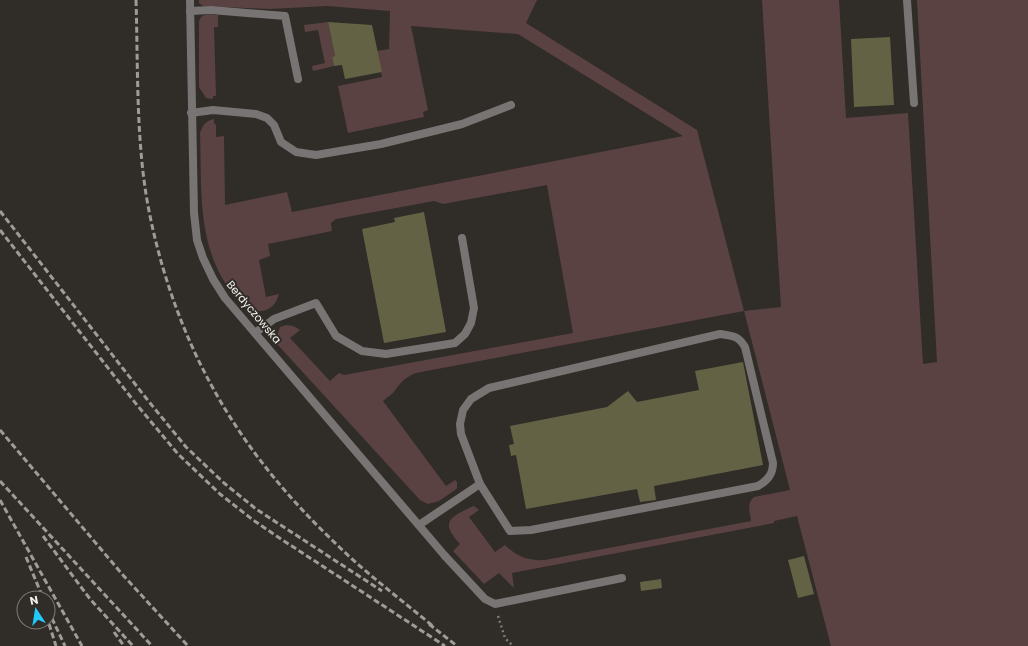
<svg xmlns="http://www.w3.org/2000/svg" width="1028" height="646" font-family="Poppins,sans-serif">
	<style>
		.green { fill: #5a4243 }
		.building { fill: #636245 }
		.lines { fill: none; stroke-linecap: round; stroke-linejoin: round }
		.path { stroke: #817e79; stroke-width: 2.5; stroke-dasharray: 2 3; stroke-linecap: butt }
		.service { stroke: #777473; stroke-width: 8 }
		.minor { stroke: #777473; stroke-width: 8 }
		.rail { stroke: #9f9c98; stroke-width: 3; stroke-dasharray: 6 3; stroke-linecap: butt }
		.labels { text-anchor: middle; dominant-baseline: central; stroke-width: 4; stroke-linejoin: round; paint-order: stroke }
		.street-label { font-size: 11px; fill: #f4f2ee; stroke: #302c27 }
	</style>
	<rect width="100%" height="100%" fill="#302c27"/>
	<g class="green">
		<path d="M 199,0 L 537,0 L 526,23 L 697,130 L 744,311 L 781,307 L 762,0 L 839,0 L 846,118 L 908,113 L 923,364 L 937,362 L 917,0 L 1028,0 L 1028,646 L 831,646 L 797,516 L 774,521 L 774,523 L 512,573 L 514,588 L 499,573 L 484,584 L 453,551 L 460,544 C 440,522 449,518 471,507 L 474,506 L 479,510 L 469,517 L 495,552 L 505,545 C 517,557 528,561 545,560 L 751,521 C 750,511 746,504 754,497 L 790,490 L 744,311 L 416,373 C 404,378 401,382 393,393 C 390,396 386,398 383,401 L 446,486 L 455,480 L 457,482 L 457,488 L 455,490 L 439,501 L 428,504 L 420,500 L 277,344 L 277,336 L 280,327 C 287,324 294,325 300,330 L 290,338 L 330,381 L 339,373 L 344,375 L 573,333 L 547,185 L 443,204 L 434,201 L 336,219 L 331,223 L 332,231 L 268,244 L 270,256 L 259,260 L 266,297 L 279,294 C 276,304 271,310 261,311 C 248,312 244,306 236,297 C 196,252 202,190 200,133 C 203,125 205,121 214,119 L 214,123 L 216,125 L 216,137 L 224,136 L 225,205 L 287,192 L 292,212 L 683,136 L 518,34 L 411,26 L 428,110 L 423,112 L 424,117 L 348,133 L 338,86 L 382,77 L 377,51 L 389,49 L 390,11 L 327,6 L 269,9 L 203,6 L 199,3 Z"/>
		<polygon points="204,15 218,15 218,27 214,27 216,96 213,96 213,99 206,98 199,87 199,21 201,17"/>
		<polygon points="328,22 335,56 332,57 334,66 313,71 312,66 325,63 318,30 305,32 304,25"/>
	</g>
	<g class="building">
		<polygon points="328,22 372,25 382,72 345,79 342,65 334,66 332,57 335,56"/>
		<polygon points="890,37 894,105 854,107 851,39"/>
		<polygon points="424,212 446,332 384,343 362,229 395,222 394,218"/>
		<polygon points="743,362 763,465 654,486 656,500 640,502 637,489 526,509 516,455 511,456 509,445 514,444 510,426 607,407 628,391 637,402 699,390 695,371"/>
		<polygon points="804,556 814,594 798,598 788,560"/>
		<polygon points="661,579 662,588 641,591 640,582"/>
	</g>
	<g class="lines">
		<polyline class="path" points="498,616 505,638 513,646"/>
		<g class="service">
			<polyline points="190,11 211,10 285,16 298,79"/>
			<polyline points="191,113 213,110 256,114 267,118 274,125 281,142 296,152 316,155 381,144 462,124 511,105"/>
			<polyline points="255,333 274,319 316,303 336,336 362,351 386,354 455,343 465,334 471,323 474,308 462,238"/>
			<path d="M 720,334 C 732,336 738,335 745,347 L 773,463 C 773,474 768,480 758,486 L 531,530 L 510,531 L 480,484 L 461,434 L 460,424 L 463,410 L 471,399 L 489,388 Z"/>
			<polyline points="419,525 480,484"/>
			<polyline points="445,556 485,599 495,604 622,578"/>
		</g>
		<g class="minor">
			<polyline points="190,0 194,213 197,240 203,258 213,279 225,298 445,556"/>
			<polyline points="907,0 914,103"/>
		</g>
		<g class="rail">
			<path d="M 136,0 C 138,64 136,130 146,194 C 150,219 156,244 163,268 C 195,376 250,461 331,539 C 363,571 399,598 434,627"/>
			<polyline points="0,211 146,398 186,447 224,483 256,509 382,591"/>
			<polyline points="0,230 137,405 178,454 220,494 253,520 281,539 445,646"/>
			<polyline points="0,430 122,574 188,646"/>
			<polyline points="0,481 152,646"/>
			<polyline points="0,500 82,646"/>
			<polyline points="43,536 90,599 133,646"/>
			<polyline points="26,557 43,598"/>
			<polyline points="48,610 65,646"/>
			<polyline points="49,624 56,646"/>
			<polyline points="429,624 457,646"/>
			<polyline points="114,632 124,646"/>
		</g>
	</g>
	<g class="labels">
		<g class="street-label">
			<text transform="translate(254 312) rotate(50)">Berdyczowska</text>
		</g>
	</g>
	<g transform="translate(36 610) rotate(348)"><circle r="19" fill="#302c27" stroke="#7e7b77"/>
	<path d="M0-3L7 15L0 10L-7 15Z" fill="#21c9fd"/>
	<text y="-6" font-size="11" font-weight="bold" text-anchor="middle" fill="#f4f2ee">N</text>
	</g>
</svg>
